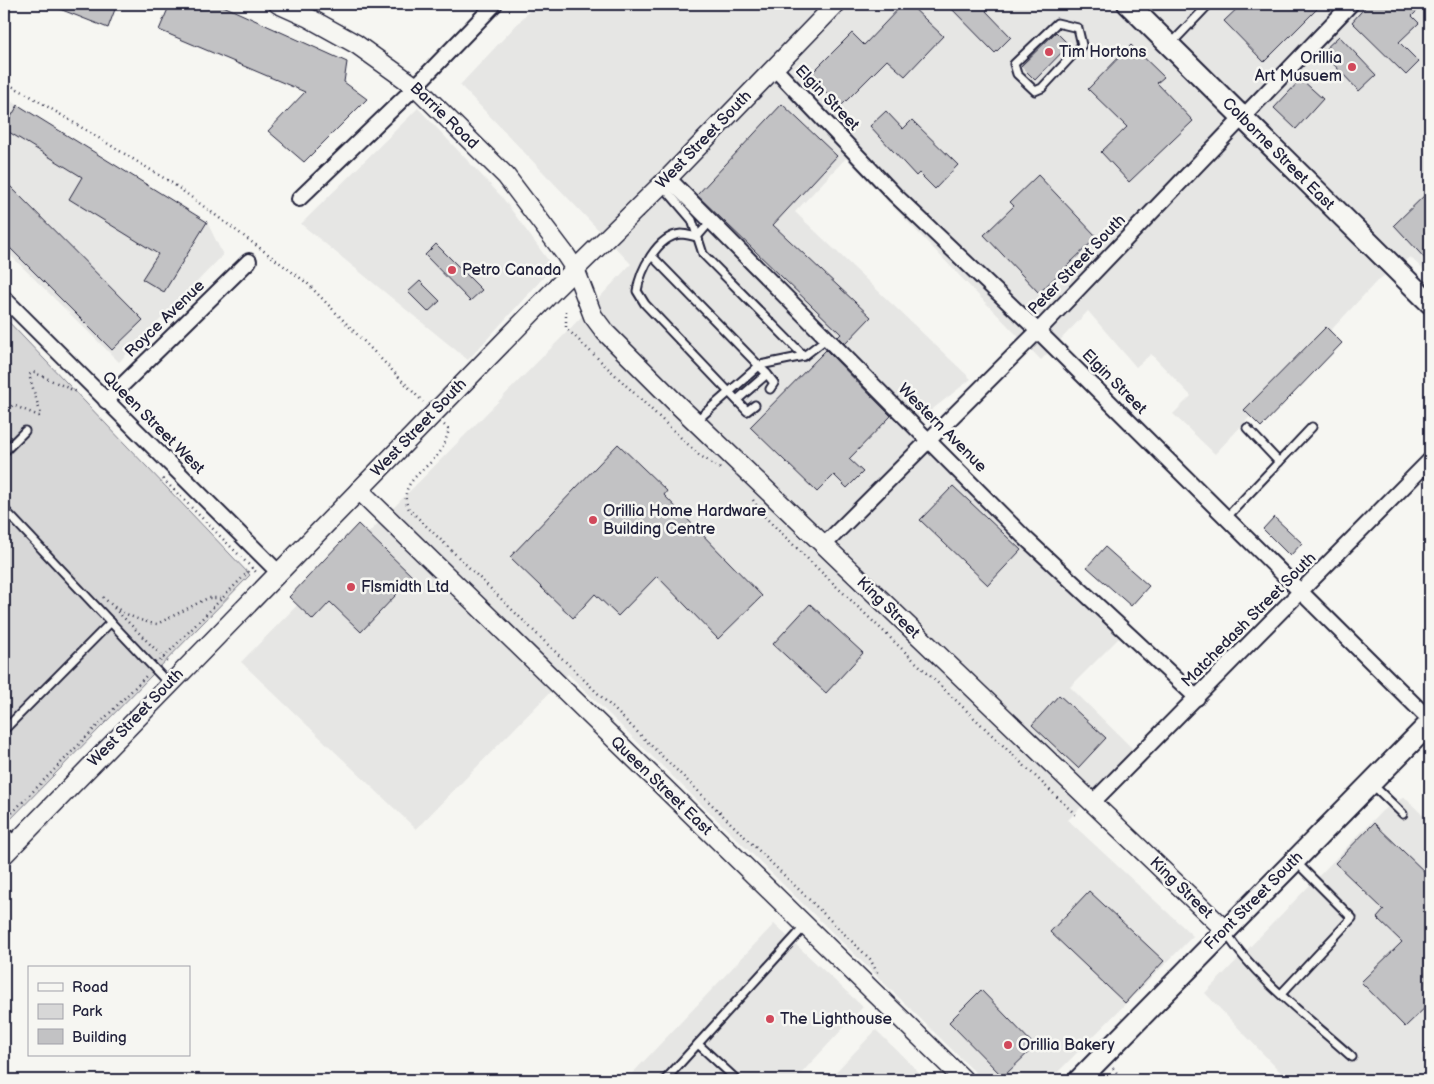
<svg xmlns="http://www.w3.org/2000/svg" width="1434" height="1084" font-family="'Balsamiq Sans',sans-serif">
	<style>
		.built { fill: #e6e6e4 }
		.green { fill: #d7d7d7; stroke: #7c7c89 }
		.building { fill: #c2c2c4; stroke: #22223b }
		.lines { fill: none; stroke-linecap: round; stroke-linejoin: round }
		.service-casing { stroke: #22223b; stroke-width: 11 }
		.minor-casing { stroke: #22223b; stroke-width: 18 }
		.tertiary-casing { stroke: #22223b; stroke-width: 21 }
		.secondary-casing { stroke: #22223b; stroke-width: 24 }
		.path { stroke: #22223b; stroke-width: 2.5; stroke-dasharray: 1 4; stroke-linecap: butt }
		.service { stroke: #f6f6f2; stroke-width: 7 }
		.minor { stroke: #f6f6f2; stroke-width: 14 }
		.tertiary { stroke: #f6f6f2; stroke-width: 18 }
		.secondary { stroke: #f6f6f2; stroke-width: 20 }
		.poi-dot { fill: #d1495b; stroke: #f6f6f2; stroke-width: 2 }
		.labels { text-anchor: middle; dominant-baseline: central; stroke-width: 5; stroke-linejoin: round; paint-order: stroke }
		.poi-label { font-size: 16px; fill: #22223b; stroke: #f6f6f2; text-anchor: start }
		.street-label { font-size: 16px; fill: #22223b; stroke: #f6f6f2 }
	</style>
	<rect width="100%" height="100%" fill="#f6f6f2"/>
	<filter id="ink" filterUnits="userSpaceOnUse"><feTurbulence type="fractalNoise" baseFrequency=".02" numOctaves="2"/><feDisplacementMap in="SourceGraphic" scale="10" xChannelSelector="R" yChannelSelector="G"/><feConvolveMatrix kernelMatrix="1 2 1 2 8 2 1 2 1" color-interpolation-filters="sRGB"/></filter>
	<g filter="url(#ink)">
		<g class="built">
			<polygon points="536,4 1430,4 1430,276 1410,257 1377,281 1215,454 1173,414 1191,396 1151,354 1136,367 1088,311 1041,360 846,158 795,212 971,379 911,426 1126,631 1070,687 1136,752 1068,820 1193,936 1050,1080 983,1080 568,674 416,829 241,662 566,333 631,264 460,85"/>
			<polygon points="4,98 18,105 207,222 223,255 119,362 4,249"/>
			<polygon points="418,108 502,197 553,267 468,360 301,224"/>
			<polygon points="1404,797 1430,822 1430,1064 1415,1080 1288,1080 1205,993 1382,811"/>
			<polygon points="774,924 863,1007 795,1080 626,1080"/>
			<polygon points="876,1030 927,1080 828,1080"/>
		</g>
		<polygon class="green" points="4,317 250,575 4,826"/>
		<g class="building">
			<polygon points="47,4 117,4 108,28"/>
			<polygon points="170,4 219,4 347,62 344,82 367,99 304,162 268,131 305,92 159,30"/>
			<polygon points="903,4 909,4 943,36 905,76 887,60 840,107 809,76 852,33 864,45"/>
			<polygon points="947,4 993,4 986,11 1011,37 995,53"/>
			<polygon points="1242,4 1322,4 1264,62 1224,21"/>
			<polygon points="1368,4 1424,4 1412,16 1419,23 1399,42 1419,62 1406,75 1352,22"/>
			<polygon points="1056,32 1069,45 1035,80 1021,66"/>
			<polygon points="1339,36 1376,75 1359,91 1322,52"/>
			<polygon points="1131,45 1164,77 1157,83 1193,121 1129,182 1101,152 1127,127 1088,89"/>
			<polygon points="1301,79 1323,99 1296,129 1274,108"/>
			<polygon points="782,104 837,156 773,225 871,317 845,344 838,337 841,334 697,195"/>
			<polygon points="18,105 207,222 164,292 142,279 158,254 69,199 82,177 4,129"/>
			<polygon points="886,111 903,129 912,120 958,165 935,189 919,173 916,176 870,126"/>
			<polygon points="1038,175 1097,237 1039,293 984,235 1014,206 1010,202"/>
			<polygon points="4,180 143,320 112,350 4,242"/>
			<polygon points="1430,190 1430,264 1394,225"/>
			<polygon points="436,244 482,290 470,301 425,255"/>
			<polygon points="420,281 440,301 428,312 408,292"/>
			<polygon points="1326,327 1342,343 1261,427 1244,410"/>
			<polygon points="826,350 891,416 849,459 863,472 847,488 834,475 817,492 750,427"/>
			<polygon points="618,444 667,491 664,495 762,596 718,639 657,576 618,616 595,594 573,618 510,557"/>
			<polygon points="953,486 1021,550 988,585 920,520"/>
			<polygon points="1274,517 1302,543 1290,556 1263,529"/>
			<polygon points="358,524 413,577 361,632 330,602 313,620 289,597"/>
			<polygon points="1105,547 1149,586 1131,606 1087,567"/>
			<polygon points="810,604 863,653 826,693 773,644"/>
			<polygon points="1059,695 1106,738 1078,768 1032,725"/>
			<polygon points="1374,823 1430,877 1430,1003 1405,1027 1361,982 1402,942 1377,918 1384,910 1335,863"/>
			<polygon points="1089,891 1164,961 1125,1003 1050,932"/>
			<polygon points="981,990 1035,1046 1003,1077 949,1022"/>
		</g>
		<g class="lines">
			<defs>
				<g id="service">
					<polygon points="1057,23 1078,28 1082,45 1042,88 1035,91 1017,74 1014,64"/>
					<polyline points="1170,45 1209,4"/>
					<polyline points="662,185 692,220 703,254 804,356 760,365 696,421"/>
					<path d="M 697,237 C 692,236 686,234 681,234 C 657,236 640,271 637,291 L 645,304 L 747,411 L 755,405"/>
					<polyline points="697,237 710,222"/>
					<polyline points="652,256 767,374 774,383 770,389"/>
					<polyline points="804,356 826,339"/>
					<polyline points="737,400 767,374"/>
					<polyline points="1247,428 1279,462"/>
					<polyline points="4,452 25,431"/>
					<polyline points="4,509 169,684"/>
					<polyline points="1226,518 1312,427"/>
					<polyline points="4,730 111,622"/>
					<polyline points="1373,785 1403,814"/>
					<polyline points="4,830 16,842"/>
					<path d="M 1226,933 C 1257,980 1311,1020 1352,1057"/>
					<polyline points="1281,994 1352,918 1295,861"/>
					<polyline points="698,1044 737,1080"/>
					<polyline points="665,1080 805,926"/>
				</g>
				<g id="minor">
					<polyline points="774,68 895,195 1038,331 1430,720"/>
					<polyline points="668,178 1023,536 1197,698"/>
					<polyline points="299,199 407,95 495,4"/>
					<polyline points="4,298 279,573"/>
					<polyline points="106,401 249,261"/>
					<polyline points="824,545 1038,331 1351,4"/>
					<polyline points="1092,803 1430,460"/>
				</g>
				<g id="tertiary">
					<polyline points="278,4 309,18 356,44 416,87 506,176 565,254 575,269 593,316 605,332 677,404 1225,930"/>
					<polyline points="359,490 964,1080"/>
					<polyline points="4,855 557,287 668,178 836,4"/>
				</g>
				<g id="secondary">
					<polyline points="1128,4 1430,303"/>
					<polyline points="1079,1080 1430,723"/>
				</g>
			</defs>
			<use href="#service" class="service-casing"/>
			<use href="#minor" class="minor-casing"/>
			<use href="#tertiary" class="tertiary-casing"/>
			<use href="#secondary" class="secondary-casing"/>
			<g class="path">
				<polyline points="4,82 27,94 172,183 307,283 423,402"/>
				<polyline points="566,311 566,328 699,455 722,470"/>
				<polyline points="4,413 13,405 39,416 41,415 29,375 33,372 79,393"/>
				<path d="M 444,425 L 449,430 C 447,436 445,443 442,449 C 430,469 395,482 409,509 L 870,959 L 878,974"/>
				<polyline points="163,479 258,574"/>
				<polyline points="753,500 763,515 814,565 1078,817"/>
				<path d="M 103,597 C 115,610 139,622 157,624 L 208,598 L 222,598"/>
				<polyline points="114,608 170,664"/>
				<polyline points="160,661 252,568"/>
				<polyline points="5,820 148,674"/>
				<polyline points="1113,1068 1122,1080"/>
			</g>
			<use href="#service" class="service"/>
			<use href="#minor" class="minor"/>
			<use href="#tertiary" class="tertiary"/>
			<use href="#secondary" class="secondary"/>
		</g>
	</g>
	<g class="poi-dot">
		<circle cx="1049" cy="52" r="5"/>
		<circle cx="1352" cy="67" r="5"/>
		<circle cx="452" cy="270" r="5"/>
		<circle cx="593" cy="520" r="5"/>
		<circle cx="351" cy="587" r="5"/>
		<circle cx="770" cy="1019" r="5"/>
		<circle cx="1008" cy="1045" r="5"/>
	</g>
	<g class="labels">
		<g class="poi-label">
			<text x="1059" y="52">Tim Hortons</text>
			<text x="1342" y="58" text-anchor="end">Orillia<tspan x="1342" dy="18">Art Musuem</tspan></text>
			<text x="462" y="270">Petro Canada</text>
			<text x="603" y="511">Orillia Home Hardware<tspan x="603" dy="18">Building Centre</tspan></text>
			<text x="361" y="587">Flsmidth Ltd</text>
			<text x="780" y="1019">The Lighthouse</text>
			<text x="1018" y="1045">Orillia Bakery</text>
		</g>
		<g class="street-label">
			<text transform="translate(827 98) rotate(46)">Elgin Street</text>
			<text transform="translate(444 116) rotate(44)">Barrie Road</text>
			<text transform="translate(704 140) rotate(-46)">West Street South</text>
			<text transform="translate(1278 154) rotate(45)">Colborne Street East</text>
			<text transform="translate(1077 265) rotate(-46)">Peter Street South</text>
			<text transform="translate(165 319) rotate(-44)">Royce Avenue</text>
			<text transform="translate(1114 382) rotate(45)">Elgin Street</text>
			<text transform="translate(153 423) rotate(45)">Queen Street West</text>
			<text transform="translate(419 428) rotate(-46)">West Street South</text>
			<text transform="translate(942 428) rotate(45)">Western Avenue</text>
			<text transform="translate(888 608) rotate(44)">King Street</text>
			<text transform="translate(1249 620) rotate(-45)">Matchedash Street South</text>
			<text transform="translate(136 718) rotate(-46)">West Street South</text>
			<text transform="translate(661 786) rotate(44)">Queen Street East</text>
			<text transform="translate(1181 888) rotate(44)">King Street</text>
			<text transform="translate(1254 901) rotate(-45)">Front Street South</text>
		</g>
	</g>
	<rect width="1434" height="1084" fill="none" stroke="#f6f6f2" stroke-width="20"/>
	<rect x="10" y="10" width="1414" height="1064" fill="none" stroke="#22223b" stroke-width="2" filter="url(#ink)"/>
	<rect x="28" y="966" width="162" height="90" fill="#f6f6f2" stroke="#a1a1a9"/>
	<rect x="38" y="983" width="25" height="8" fill="#f6f6f2" stroke="#a1a1a9"/>
	<text x="72" y="992" font-size="15" fill="#22223b">Road</text>
	<rect x="38" y="1004" width="25" height="15" fill="#d7d7d7" stroke="#a1a1a9"/>
	<text x="72" y="1016" font-size="15" fill="#22223b">Park</text>
	<rect x="38" y="1029" width="25" height="15" fill="#c2c2c4" stroke="#a1a1a9"/>
	<text x="72" y="1042" font-size="15" fill="#22223b">Building</text>
</svg>
